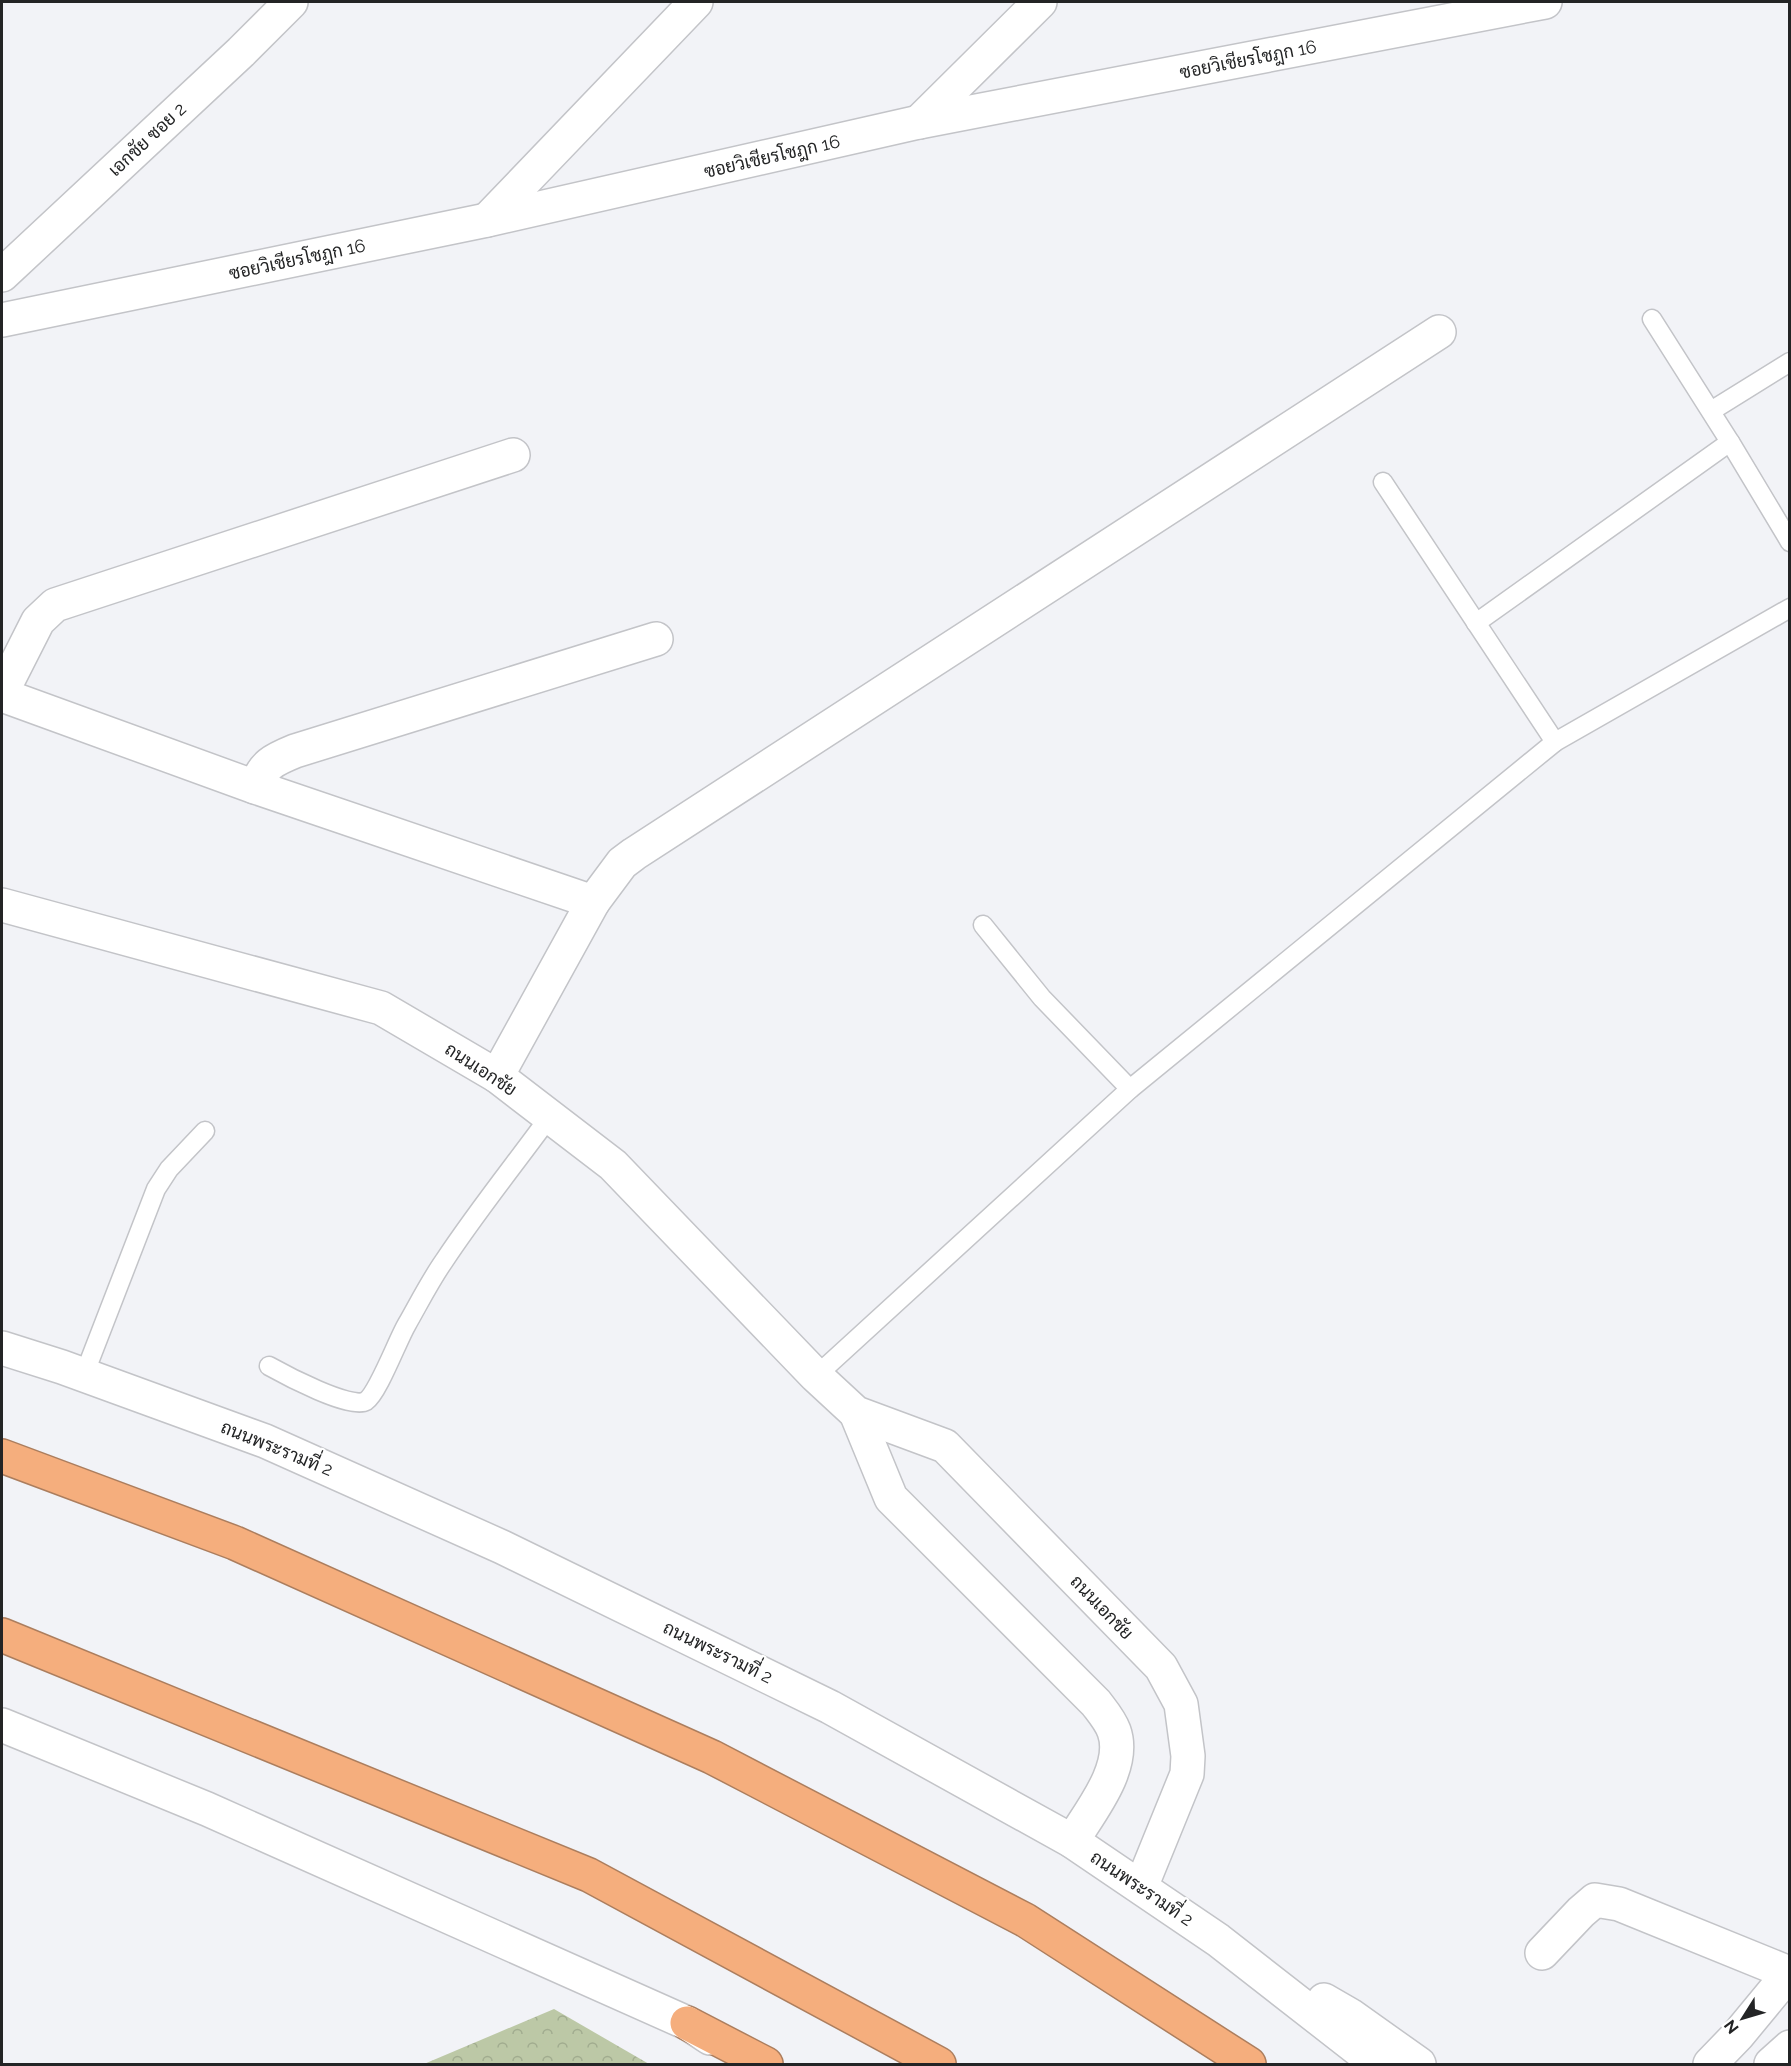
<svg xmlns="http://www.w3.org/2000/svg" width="1791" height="2066" font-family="Raleway,Sarabun,sans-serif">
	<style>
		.forest { fill: url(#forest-crowns) }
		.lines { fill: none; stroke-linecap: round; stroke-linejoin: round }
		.lane-casing { stroke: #c3c4c8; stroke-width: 21 }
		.street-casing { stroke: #c3c4c8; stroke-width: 36 }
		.secondary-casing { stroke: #c3c4c8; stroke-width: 36 }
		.highway-casing { stroke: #ac7e5e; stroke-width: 36 }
		.lane { stroke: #fff; stroke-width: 18 }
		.street { stroke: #fff; stroke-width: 33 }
		.secondary { stroke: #fff; stroke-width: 33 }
		.highway { stroke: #f5ae7d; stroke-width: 33 }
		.labels { text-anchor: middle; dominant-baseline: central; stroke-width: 4.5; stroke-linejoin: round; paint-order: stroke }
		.street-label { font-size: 18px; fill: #232425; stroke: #fff }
	</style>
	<defs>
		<pattern id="forest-crowns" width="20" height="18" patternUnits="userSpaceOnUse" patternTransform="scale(1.5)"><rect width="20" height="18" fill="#bcc8a6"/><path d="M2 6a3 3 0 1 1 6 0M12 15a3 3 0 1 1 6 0" fill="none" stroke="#a1ac8f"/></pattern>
	</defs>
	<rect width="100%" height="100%" fill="#f2f3f7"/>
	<polygon class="forest" points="554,2009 649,2064 424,2064"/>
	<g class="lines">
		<defs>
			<g id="lane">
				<polyline points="1652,319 1730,442 1790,542"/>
				<polyline points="1711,411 1790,362"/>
				<polyline points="1383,482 1555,742"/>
				<polyline points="1476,623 1730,442"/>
				<polyline points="983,925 1042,998 1130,1089"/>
				<path d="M 269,1366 C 285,1375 351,1410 366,1401 C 378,1393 398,1339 407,1324 C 419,1303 430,1281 444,1261 C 477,1211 515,1164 550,1116"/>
				<polyline points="84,1375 156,1189 169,1169 205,1131"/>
				<polyline points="816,1376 1130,1089 1555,742 1790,608"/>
			</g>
			<g id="street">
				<polyline points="919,122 1040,2"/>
				<polyline points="487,220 696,2"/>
				<polyline points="2,275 241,52 291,2"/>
				<polyline points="2,320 487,220 919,122 1545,2"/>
				<polyline points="2,692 38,621 55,605 513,455"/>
				<polyline points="2,695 255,787 593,902 497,1076"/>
				<path d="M 255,787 C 264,764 273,760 295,751 L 656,639"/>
				<polyline points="593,902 622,863 634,854 1439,332"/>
				<polyline points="1542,1953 1581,1912 1595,1900 1619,1904 1789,1973"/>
				<polyline points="1710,2064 1738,2035 1790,1972"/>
				<polyline points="1771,2064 1790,2047"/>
			</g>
			<g id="secondary">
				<polyline points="2,905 381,1008 497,1076 613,1165 816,1376 856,1413 945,1446 1161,1667 1181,1704 1188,1756 1187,1774 1141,1887"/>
				<polyline points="2,1348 62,1367 265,1441 502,1547 830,1707 1072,1841 1218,1940 1377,2064"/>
				<path d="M 856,1413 L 891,1498 L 1096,1703 C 1102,1711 1110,1720 1114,1731 C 1127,1767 1090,1812 1072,1841"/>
				<polyline points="2,1725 207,1809 687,2023 710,2038"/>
				<polyline points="1324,2000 1350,2015 1419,2064"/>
			</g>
			<g id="highway">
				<polyline points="2,1456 235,1543 712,1757 1025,1920 1249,2064"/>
				<polyline points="2,1635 589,1875 939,2064"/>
				<polyline points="687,2023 766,2064"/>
			</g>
		</defs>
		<use href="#lane" class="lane-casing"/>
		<use href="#street" class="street-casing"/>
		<use href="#secondary" class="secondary-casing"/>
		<use href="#highway" class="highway-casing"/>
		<use href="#lane" class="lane"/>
		<use href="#street" class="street"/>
		<use href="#secondary" class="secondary"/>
		<use href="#highway" class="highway"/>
	</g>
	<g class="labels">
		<g class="street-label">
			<text transform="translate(1248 59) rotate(-11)">ซอยวิเชียรโชฎก 16</text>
			<text transform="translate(147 139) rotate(-43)">เอกชัย ซอย 2</text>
			<text transform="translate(772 156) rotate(-13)">ซอยวิเชียรโชฎก 16</text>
			<text transform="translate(297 259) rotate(-12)">ซอยวิเชียรโชฎก 16</text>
			<text transform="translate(481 1069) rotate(33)">ถนนเอกชัย</text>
			<text transform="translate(277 1448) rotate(22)">ถนนพระรามที่ 2</text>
			<text transform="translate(1102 1607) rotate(46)">ถนนเอกชัย</text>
			<text transform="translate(718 1652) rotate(26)">ถนนพระรามที่ 2</text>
			<text transform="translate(1142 1888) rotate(34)">ถนนพระรามที่ 2</text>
		</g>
	</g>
	<rect width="1791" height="2066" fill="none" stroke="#232425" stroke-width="6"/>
	<g transform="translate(1743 2018) rotate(233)" stroke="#ffffff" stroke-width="4.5" paint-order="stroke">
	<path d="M0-4.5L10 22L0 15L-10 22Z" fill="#232425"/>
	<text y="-9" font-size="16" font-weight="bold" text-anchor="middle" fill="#232425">N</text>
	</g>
</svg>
